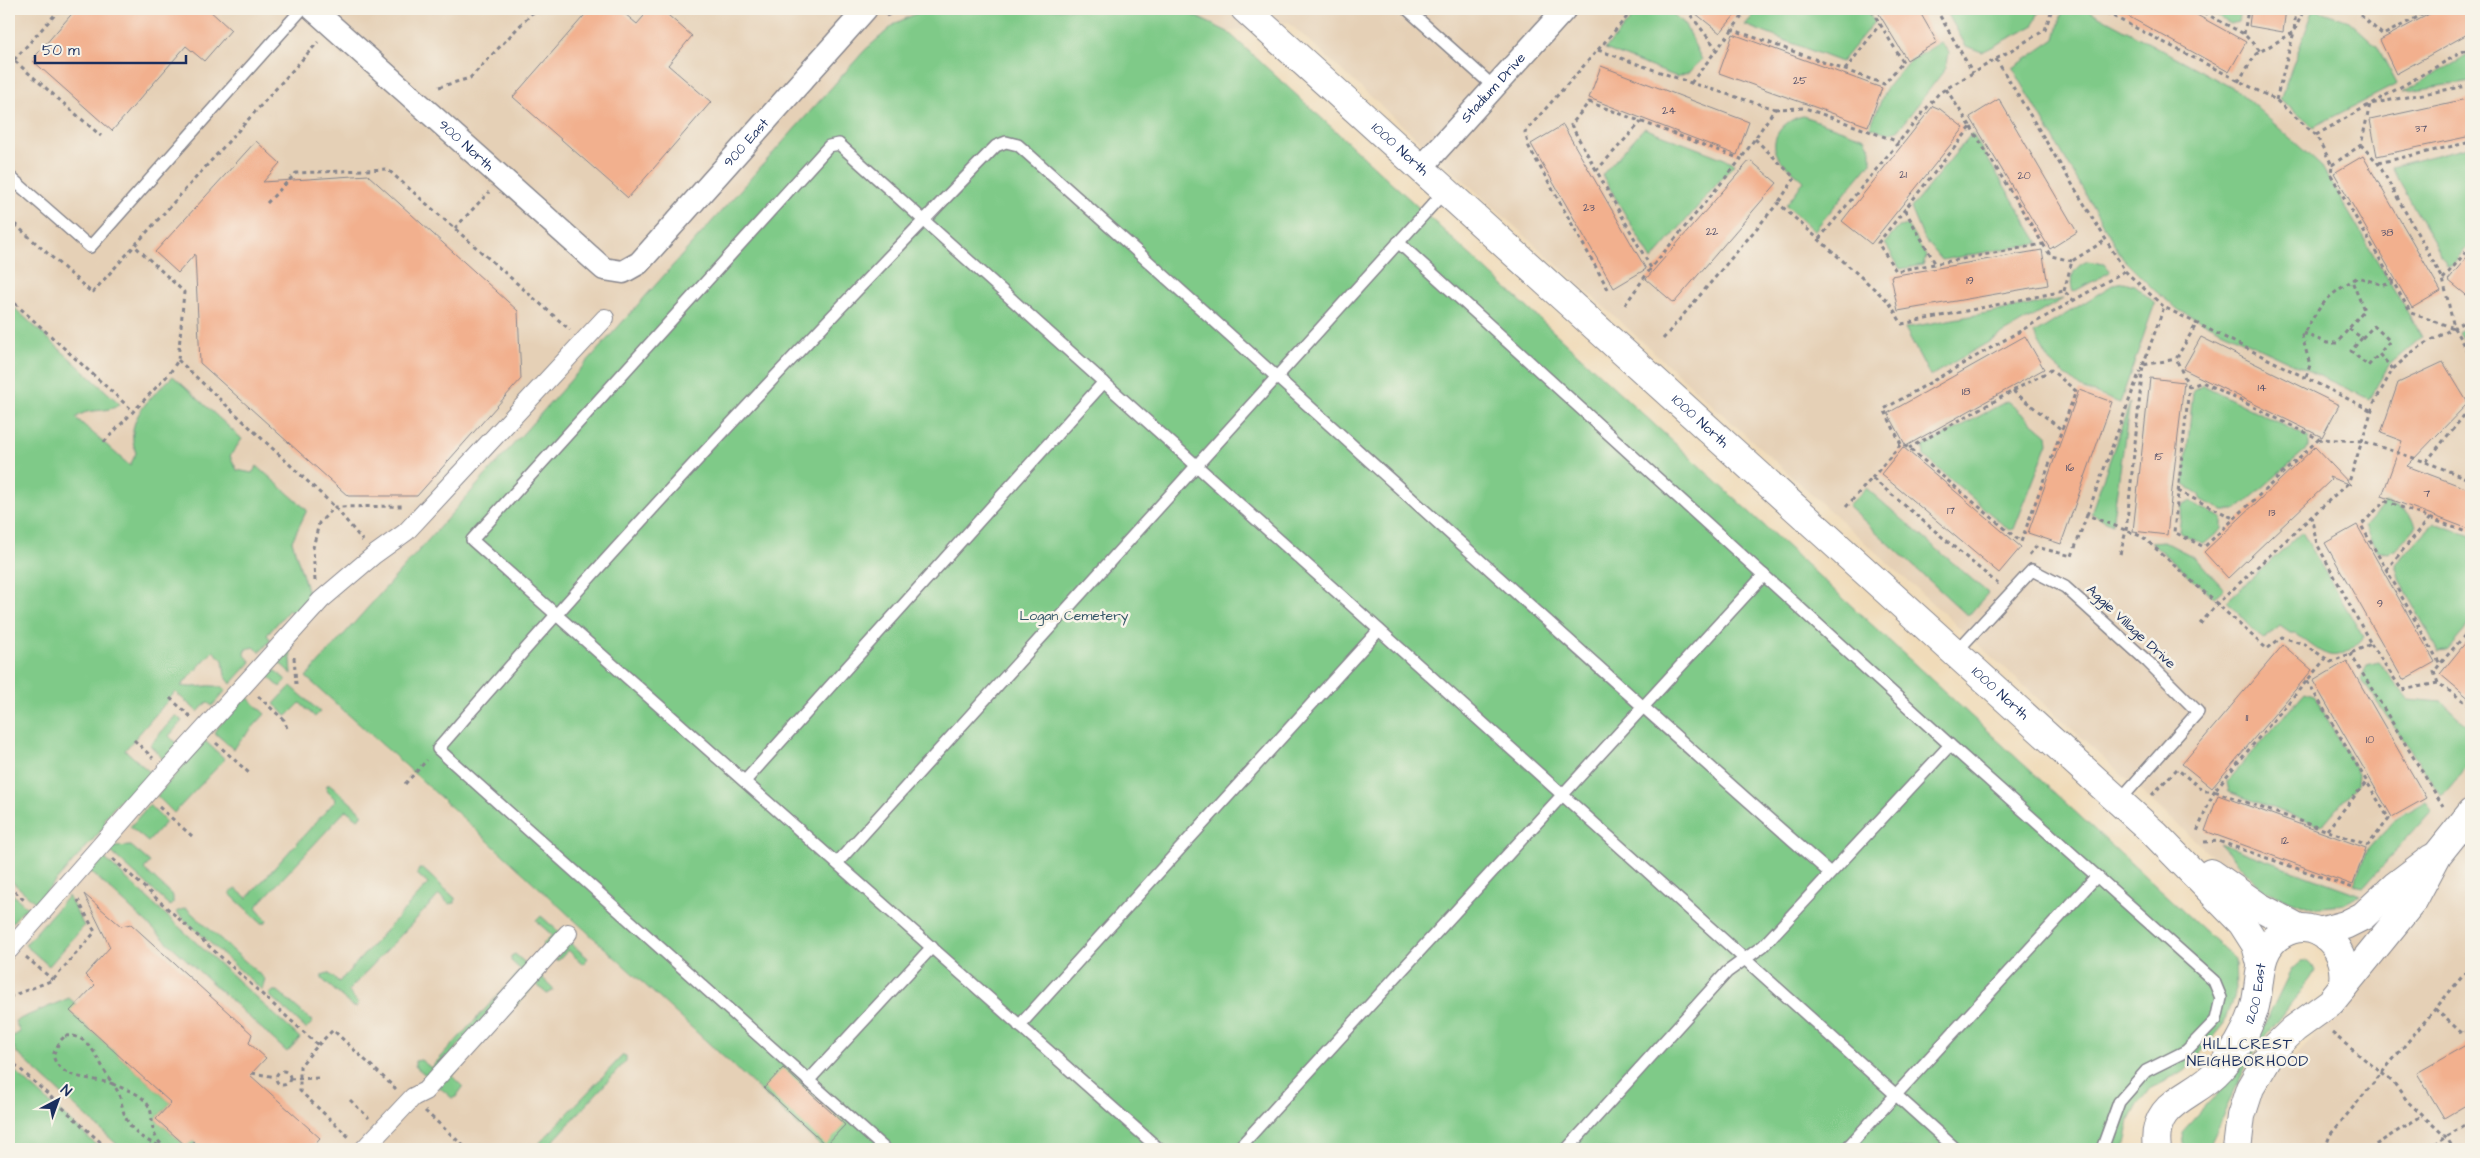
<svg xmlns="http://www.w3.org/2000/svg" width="2480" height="1158" font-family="'Architects Daughter',sans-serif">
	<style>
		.built { fill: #e5d0b6 }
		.green { fill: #7fca88; stroke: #4d7c73 }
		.building { fill: #f2b08e }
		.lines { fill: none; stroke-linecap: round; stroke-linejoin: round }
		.service-casing { stroke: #86858c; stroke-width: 14 }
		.pedestrian-casing { stroke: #86858c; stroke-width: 20 }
		.minor-casing { stroke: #86858c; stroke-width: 25 }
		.tertiary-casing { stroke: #86858c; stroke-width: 30 }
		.secondary-casing { stroke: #86858c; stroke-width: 30 }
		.path { stroke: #86858c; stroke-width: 3; stroke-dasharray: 4 4; stroke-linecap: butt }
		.service { stroke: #fff; stroke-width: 11 }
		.pedestrian { stroke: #fff; stroke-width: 18 }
		.minor { stroke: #fff; stroke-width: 22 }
		.tertiary { stroke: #fff; stroke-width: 28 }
		.secondary { stroke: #fff; stroke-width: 28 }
		.labels { text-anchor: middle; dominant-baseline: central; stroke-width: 5; stroke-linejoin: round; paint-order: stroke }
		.number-label { font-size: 11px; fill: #514f6a }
		.street-label { font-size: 14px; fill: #1b2f5e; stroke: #f7f3e8 }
		.park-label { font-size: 14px; fill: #345668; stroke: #f7f3e8 }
		.neighbourhood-label { font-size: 15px; letter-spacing: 1px; fill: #1b2f5e; stroke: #f7f3e8 }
	</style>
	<rect width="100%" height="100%" fill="#f7f3e8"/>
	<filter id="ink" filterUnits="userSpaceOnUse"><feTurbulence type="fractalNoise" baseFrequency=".02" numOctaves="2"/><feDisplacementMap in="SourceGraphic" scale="10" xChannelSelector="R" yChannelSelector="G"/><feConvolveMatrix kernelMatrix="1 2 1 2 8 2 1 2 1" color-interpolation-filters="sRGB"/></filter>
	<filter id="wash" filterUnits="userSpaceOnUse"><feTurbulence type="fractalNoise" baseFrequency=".0096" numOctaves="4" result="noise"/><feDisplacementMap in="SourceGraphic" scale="20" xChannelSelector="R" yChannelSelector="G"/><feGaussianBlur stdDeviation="1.12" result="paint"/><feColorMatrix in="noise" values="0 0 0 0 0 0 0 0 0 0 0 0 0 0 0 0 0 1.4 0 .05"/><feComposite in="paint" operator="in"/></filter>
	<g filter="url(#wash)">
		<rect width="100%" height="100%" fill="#f0dbb9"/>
		<g class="built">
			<polygon points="9,9 926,9 896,23 865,50 306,677 824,1149 9,1149"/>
			<polygon points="1180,9 2471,9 2471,1149 2246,1149 2248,1126 2266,1085 2345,1003 2357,964 2349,940 2324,921 2258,897 1288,22 1228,32"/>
		</g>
		<g class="green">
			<polygon points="926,9 1180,9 1228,32 2235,959 2236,989 2223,1026 2185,1071 2151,1088 2138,1105 2130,1120 2124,1149 824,1149 405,765 306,677 865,50 896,23"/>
			<polygon points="1640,9 1666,9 1684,23 1702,60 1689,72 1677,77 1605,49"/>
			<polygon points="1759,9 1866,9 1874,22 1841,62 1745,25"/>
			<polygon points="1945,9 2040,9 2033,26 1982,52 1966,46"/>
			<polygon points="2063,9 2086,9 2238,91 2322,167 2422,337 2389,365 2369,399 2180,311 2154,290 2123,259 2013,68 2055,39"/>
			<polygon points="2203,9 2240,9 2238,22 2231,24"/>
			<polygon points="2314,9 2349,21 2377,46 2397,84 2313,127 2280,99"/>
			<polygon points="1941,42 1949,53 1946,68 1898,130 1887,133 1870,127 1886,89 1907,63"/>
			<polygon points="2471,54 2471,81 2403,92"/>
			<path d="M 1803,116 L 1865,138 L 1871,150 L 1871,162 L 1814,231 L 1786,205 L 1804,181 C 1796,173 1783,165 1778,156 C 1767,137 1786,119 1803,116 Z"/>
			<polygon points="1644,128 1735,163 1652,260 1602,175"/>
			<polygon points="1972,133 2039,243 1942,260 1923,237 1911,208"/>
			<polygon points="2471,146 2471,242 2453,265 2447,265 2391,167"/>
			<polygon points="1907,225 1926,256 1923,265 1900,269 1885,243 1899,227"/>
			<path d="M 2088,261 L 2104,264 L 2110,272 L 2073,292 C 2068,278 2074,266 2088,261 Z"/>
			<polygon points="2124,282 2134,285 2155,303 2120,403 2081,388 2050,362 2034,334 2114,284"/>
			<polygon points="2063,299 1930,376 1905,328"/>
			<path d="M 9,303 L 120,404 C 107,415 87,406 76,418 L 130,466 L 136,453 C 123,418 151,398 173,376 L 242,439 L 230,456 L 237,470 L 252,473 L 257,466 L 307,510 L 292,541 L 309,596 L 293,614 L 289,610 L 267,635 L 271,640 L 260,652 L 254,647 L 246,649 L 245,655 L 251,662 L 231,684 L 225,676 L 223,660 L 213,651 L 181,686 C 196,690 212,681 226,690 L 212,706 L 207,702 L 198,712 L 175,692 L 170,698 L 125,750 L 152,774 L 126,803 L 121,799 L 104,819 L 108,823 L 36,903 L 9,879 Z"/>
			<polygon points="2471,324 2471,351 2459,332"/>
			<polygon points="2203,385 2309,438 2309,447 2237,510 2223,510 2201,500 2199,494 2184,485 2193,391"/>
			<polygon points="2007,401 2047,435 2048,443 2014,529 2009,530 1924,456 1923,447"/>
			<polygon points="2130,403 2112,524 2091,513"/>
			<polygon points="1866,488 1988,593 1968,616 1848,506"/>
			<polygon points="2190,502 2222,518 2222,529 2204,544 2179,531 2182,506"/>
			<path d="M 2385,503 C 2398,509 2413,512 2416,526 L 2395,550 L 2388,553 L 2377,550 L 2365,526 Z"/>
			<polygon points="2434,523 2471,536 2471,623 2447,651 2439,652 2400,581 2395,564"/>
			<path d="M 2302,532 L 2363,637 C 2334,669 2324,654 2295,633 L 2290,633 L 2280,626 L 2263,640 L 2227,601 Z"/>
			<polygon points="2163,541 2196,558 2224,589 2214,597 2151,542"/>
			<polygon points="290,646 292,674 277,661"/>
			<polygon points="2379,662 2408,699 2442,702 2471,729 2471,762 2442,796 2361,679 2367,665"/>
			<polygon points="271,667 286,680 280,687 265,674"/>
			<polygon points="291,686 320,712 315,717 300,703 287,716 274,704"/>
			<polygon points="2305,692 2314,695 2358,774 2357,785 2324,823 2319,825 2229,792 2227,782"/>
			<polygon points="246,696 265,714 233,749 214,732"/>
			<polygon points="176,715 182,721 169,736 178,745 164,760 150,745"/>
			<polygon points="205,741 225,759 174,813 157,796"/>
			<polygon points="327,785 331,785 362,813 362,816 358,819 346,810 256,907 267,920 265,923 261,923 231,895 230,892 236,889 247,898 336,800 326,790"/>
			<polygon points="2426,801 2432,810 2364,887 2354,885 2368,849 2395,819"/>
			<polygon points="149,805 166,822 148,842 130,827"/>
			<polygon points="2219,843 2360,895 2342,905 2312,908 2263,890"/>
			<polygon points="131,846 150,862 144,869 173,896 173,903 170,906 109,850 112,847"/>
			<polygon points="103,857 300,1038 287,1052 90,871"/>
			<polygon points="419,869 423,869 455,898 455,903 449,904 439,895 348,991 359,1004 356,1007 353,1007 322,979 322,975 328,973 339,982 428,884 417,874"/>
			<polygon points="9,891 30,910 28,913 23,910 9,926"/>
			<polygon points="68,896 84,926 49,966 25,945"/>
			<polygon points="186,908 265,979 262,990 176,912"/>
			<polygon points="541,916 559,932 543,949 543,944 552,935 536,921"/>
			<polygon points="569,942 588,958 583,964 568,950 559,960 555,960"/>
			<polygon points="515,954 530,967 429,1078 415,1066 415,1061 421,1060 431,1068 521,970 511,961 511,956"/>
			<path d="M 2301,961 C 2308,960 2312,963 2315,971 L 2311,978 L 2250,1058 L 2207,1149 L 2188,1149 L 2183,1144 L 2182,1132 L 2233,1076 L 2261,1032 L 2291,970 Z"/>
			<polygon points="538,974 553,988 553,991 547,994 536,984 452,1076 463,1087 456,1097 452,1098 437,1085"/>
			<polygon points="273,991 278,991 313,1022 306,1029 269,995"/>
			<polygon points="69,998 77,1005 71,1012 171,1103 156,1119 186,1146 193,1141 201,1149 122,1149 17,1053 9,1039 20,1032 15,1021"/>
			<polygon points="623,1055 626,1056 626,1061 546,1149 534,1149"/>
			<polygon points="9,1066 101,1149 9,1149"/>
		</g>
		<g id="blocks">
			<g class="building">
				<polygon points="76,9 208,9 231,30 204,61 186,46 112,131 32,60"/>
				<polygon points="590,9 619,9 637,24 650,9 661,9 692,36 668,65 711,102 628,198 513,97"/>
				<polygon points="1690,9 1740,9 1720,33"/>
				<polygon points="1876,9 1918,9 1937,42 1907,60"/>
				<polygon points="2115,9 2186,9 2246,42 2229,72"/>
				<polygon points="2251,9 2286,9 2283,32 2249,26"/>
				<polygon points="2439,9 2471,9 2471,32 2396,74 2380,40"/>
				<polygon points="1733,34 1882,88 1868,126 1719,73"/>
				<polygon points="1601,66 1749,122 1737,155 1589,98"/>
				<polygon points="2471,98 2471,136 2377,156 2370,120"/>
				<polygon points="1999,99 2077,232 2050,249 1970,117"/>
				<polygon points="1933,106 1940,109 1964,128 1871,244 1842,221"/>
				<polygon points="1563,125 1646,269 1614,288 1531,144"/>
				<polygon points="256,141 280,163 263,182 368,175 518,311 521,379 417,496 348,496 200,363 195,254 178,273 155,252"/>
				<polygon points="2363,156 2441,291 2412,308 2334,173"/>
				<polygon points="1750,160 1777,183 1674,303 1646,279"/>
				<polygon points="2042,250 2048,285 1898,311 1891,276"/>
				<polygon points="2471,252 2471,299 2448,280"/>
				<polygon points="2025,336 2044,369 1906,446 1888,413"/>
				<polygon points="2201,337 2339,405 2322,437 2183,369"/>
				<polygon points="2443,362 2468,403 2407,466 2471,490 2471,530 2382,496 2402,441 2381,433 2398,383"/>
				<polygon points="2150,378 2184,382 2167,535 2133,531"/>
				<polygon points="2079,390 2112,402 2061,544 2028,533"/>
				<polygon points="1903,447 2021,547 1999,573 1881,474"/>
				<polygon points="2315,447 2351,485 2329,477 2331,480 2228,578 2204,552"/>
				<polygon points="2357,525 2435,662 2403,680 2325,543"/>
				<polygon points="2471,636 2471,700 2440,674"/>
				<polygon points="2283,645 2312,670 2212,788 2182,764"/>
				<polygon points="2347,661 2426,798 2392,817 2313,681"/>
				<polygon points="2218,795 2366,848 2353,885 2205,831"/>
				<polygon points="84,894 121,926 131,924 252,1034 249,1043 266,1058 250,1075 320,1138 310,1149 201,1149 193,1141 186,1146 156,1119 171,1103 70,1011 95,985 85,975 110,947"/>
				<polygon points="2471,1042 2471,1102 2444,1118 2417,1073"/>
				<polygon points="783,1068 845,1125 826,1145 764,1088"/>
			</g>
		</g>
	</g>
	<g filter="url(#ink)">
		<use href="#blocks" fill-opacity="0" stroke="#86858c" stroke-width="1"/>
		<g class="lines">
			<defs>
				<g id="service">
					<polyline points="1407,9 1494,87"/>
					<polyline points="9,176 90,247 302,9"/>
					<polyline points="1398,242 1950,745 2214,981 2221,998 2216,1020 2186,1051 2146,1071 2119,1102 2102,1149"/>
					<polyline points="1955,653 2032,570 2065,587 2148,662 2198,712 2119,801"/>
					<polyline points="745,781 1104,382"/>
					<polyline points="837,863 1445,191"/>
					<polyline points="1019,1026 1379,630"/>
					<polyline points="808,1081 932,947"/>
					<path d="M 885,1149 L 438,749 C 617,542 805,342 996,146 L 1006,142 L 1018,145 C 1290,387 1557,633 1830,873"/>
					<polyline points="1159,1149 472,540 829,146 839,144 1956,1149"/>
					<polyline points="1238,1149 1764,575"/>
					<polyline points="1567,1149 1727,972 1763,946 1950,745"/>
					<polyline points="1846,1149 2096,877"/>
				</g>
				<g id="pedestrian">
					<polyline points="9,950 167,770 321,600 374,555 406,532 605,318"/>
					<polyline points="364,1149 413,1097 425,1091 568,933"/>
				</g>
				<g id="minor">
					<path id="s1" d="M 313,9 L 604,269 L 623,272 L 639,263 L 866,9"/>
					<path id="s2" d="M 1421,168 L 1565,9"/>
				</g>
				<g id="tertiary">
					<path id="s3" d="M 1245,9 L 2155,834 L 2242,923 L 2256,945 L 2261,964"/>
					<polyline points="2211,873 2258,906 2299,928"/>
				</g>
				<g id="secondary">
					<polyline points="2319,932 2345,925 2363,916 2395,886 2432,858"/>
					<path id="s4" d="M 2157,1149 C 2150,1100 2194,1099 2220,1069 C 2235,1052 2247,1031 2254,1010 C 2262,983 2255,950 2282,934 C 2318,913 2352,952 2343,987"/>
					<polyline points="2237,1149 2241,1116 2250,1088 2273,1049 2294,1029 2331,1002 2413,901 2438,854 2471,813"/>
				</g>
			</defs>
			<use href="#service" class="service-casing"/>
			<use href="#pedestrian" class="pedestrian-casing"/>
			<use href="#minor" class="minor-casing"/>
			<use href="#tertiary" class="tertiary-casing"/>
			<use href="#secondary" class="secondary-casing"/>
			<g class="path">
				<polyline points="1205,9 1214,13"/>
				<polyline points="1686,9 1716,48"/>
				<polyline points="1936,9 1973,73"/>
				<polyline points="2099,9 2276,100 2316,135 2332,165 2331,175 2411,313 2454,328"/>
				<polyline points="2197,9 2244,34 2260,51"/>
				<polyline points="2360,9 2358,13 2383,35 2433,9"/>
				<polyline points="2413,9 2421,15"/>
				<polyline points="886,16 901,9"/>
				<polyline points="1731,29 1884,84 1903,62 1871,9"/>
				<polyline points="2244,34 2248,9"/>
				<polyline points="1598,50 1691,83 1775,109 1741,159"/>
				<polyline points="9,56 101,136"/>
				<polyline points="1996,59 2125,271 2164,307 2372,411"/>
				<polyline points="14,60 60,9"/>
				<polyline points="1845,70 1880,24"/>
				<polyline points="2238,82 2256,54 2294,32 2296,9"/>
				<polyline points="1691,83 1748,9"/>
				<polyline points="2471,85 2370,104 2361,145 2378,163 2443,279 2454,328 2471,358"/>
				<polyline points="439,87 470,78 532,13 548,9"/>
				<polyline points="1946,89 1971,127"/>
				<polyline points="2276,100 2294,32 2304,9"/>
				<polygon points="1589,102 1741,159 1651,268 1571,125"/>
				<polyline points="1775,109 1805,108 1899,142"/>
				<polygon points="1971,127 2043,244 1896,271 1878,243"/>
				<polyline points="2316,135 2471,47"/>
				<polyline points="1755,139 1795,178 1778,203"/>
				<polyline points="2378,163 2471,142"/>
				<polyline points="2332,165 2361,145"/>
				<polyline points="1596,171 1641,122"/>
				<polyline points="267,203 296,173 387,169 570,330"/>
				<polyline points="1905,210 1935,263"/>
				<polyline points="9,219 92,293 318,42"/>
				<polyline points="455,228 489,192"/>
				<polyline points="1819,239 1939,93 2045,30 2052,9"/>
				<polyline points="2043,244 2051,256 2072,261"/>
				<polyline points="2443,279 2471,246"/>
				<polyline points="1608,289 1529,147 1525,132 1634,9"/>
				<polyline points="2064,291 2072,261 2106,240"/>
				<polyline points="9,298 133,411"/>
				<polyline points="1625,305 1651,268"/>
				<polyline points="2349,329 2362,338 2374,326 2390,341 2379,354 2393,369"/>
				<polyline points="2303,333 2327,343 2337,343 2364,310 2352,281"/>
				<polyline points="2362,338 2351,351 2368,366 2379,354"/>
				<polyline points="1663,339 1778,203 1889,302 1902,324 2064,291 2073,300"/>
				<polyline points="178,360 335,507 363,541"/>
				<polyline points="2143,365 2164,307"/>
				<path d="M 2306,377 L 2310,365 L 2302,336 C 2321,304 2325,297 2358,277 L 2383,285 L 2394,283"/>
				<polyline points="2189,387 2176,359 2197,323"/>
				<polyline points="2013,391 2062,430"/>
				<polyline points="2319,439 2204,547 2174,532 2189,387 2202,382 2319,439 2362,441 2426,462 2471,407"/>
				<polyline points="104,442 170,373 178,360 184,292 136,247"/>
				<polyline points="1901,444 1884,409 2125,271"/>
				<polyline points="2426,462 2471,480"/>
				<polyline points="1872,478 1901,444 1909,448 2021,542 2076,391 2051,370 1909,448"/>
				<polyline points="2178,491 2235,519"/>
				<polyline points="1846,507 1872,478 1998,584"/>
				<polyline points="2087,515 2140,371"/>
				<polyline points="2471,534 2385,501 2361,525 2440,664 2471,628"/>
				<polyline points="2120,554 2126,531 2143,365 2176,359"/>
				<polyline points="2029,555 2036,547 2072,556 2087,515 2143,537 2267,649 2282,637 2304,644 2331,662 2371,644 2317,544 2311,516"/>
				<polyline points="2386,570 2430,518"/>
				<polyline points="315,581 313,548 319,523 335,507 405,506"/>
				<polyline points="2200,624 2218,603 2349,482 2374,403 2393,369 2416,349 2471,318"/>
				<polyline points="2371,644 2402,690 2438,683 2471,706"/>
				<polyline points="2350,653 2443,806"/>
				<polyline points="294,657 296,684"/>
				<polyline points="2307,681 2389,819 2368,845 2214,791 2326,658"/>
				<polyline points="2438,683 2434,672 2440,664"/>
				<polyline points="258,696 284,720 288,731"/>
				<polyline points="170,698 191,717"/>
				<polyline points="134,740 153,758"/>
				<polyline points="216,743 249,773"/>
				<polyline points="405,784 427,760"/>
				<polyline points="2152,795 2177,769 2204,791 2214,791 2196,834"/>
				<polyline points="159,807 192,836"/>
				<polyline points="2327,830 2367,781"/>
				<polyline points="2204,842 2218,841 2356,889"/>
				<polyline points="113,859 318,1045 300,1066 300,1091 350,1138"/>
				<polyline points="9,886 26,902"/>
				<polyline points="26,957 53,980"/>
				<polyline points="9,997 53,980 95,932 78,900"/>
				<polyline points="2435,1009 2463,1034 2471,1027"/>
				<polyline points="2332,1033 2394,1083 2408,1102 2446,1137 2454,1149"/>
				<path d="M 65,1036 C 92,1032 100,1068 113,1084 C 94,1077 59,1081 53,1055 L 60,1041 Z"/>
				<polyline points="318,1045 333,1030 396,1089"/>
				<polyline points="9,1059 108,1149"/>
				<circle cx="283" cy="1078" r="7"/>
				<polyline points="252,1073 276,1077"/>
				<polyline points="290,1079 321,1078"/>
				<polyline points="350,1100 369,1118"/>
				<polyline points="425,1111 467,1149"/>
				<path d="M 167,1149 C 143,1131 159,1116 145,1101 C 138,1092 123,1089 113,1084 C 120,1093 121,1101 123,1110 C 130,1135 148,1143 171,1149"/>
				<polyline points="798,1149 800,1147"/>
				<polyline points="2325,1149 2330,1135 2471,966"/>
				<polyline points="2369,1149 2423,1115"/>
				<polyline points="2427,1149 2471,1121"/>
			</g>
			<use href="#service" class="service"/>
			<use href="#pedestrian" class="pedestrian"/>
			<use href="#minor" class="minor"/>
			<use href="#tertiary" class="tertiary"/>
			<use href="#secondary" class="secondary"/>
		</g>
	</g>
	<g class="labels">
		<g class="number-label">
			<text x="1800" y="80">25</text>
			<text x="1669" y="110">24</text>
			<text x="2421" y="128">37</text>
			<text x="1903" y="174">21</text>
			<text x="2024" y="175">20</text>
			<text x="1589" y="207">23</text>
			<text x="1712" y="231">22</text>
			<text x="2387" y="232">38</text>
			<text x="1970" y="280">19</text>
			<text x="2262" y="387">14</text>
			<text x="1966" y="391">18</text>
			<text x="2159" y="456">15</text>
			<text x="2070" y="467">16</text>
			<text x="2427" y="493">7</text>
			<text x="1951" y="510">17</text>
			<text x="2272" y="512">13</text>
			<text x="2380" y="603">9</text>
			<text x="2247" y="717">11</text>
			<text x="2370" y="739">10</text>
			<text x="2285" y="840">12</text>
		</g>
		<g class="street-label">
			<text stroke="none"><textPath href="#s2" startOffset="108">Stadium Drive</textPath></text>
			<text stroke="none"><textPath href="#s1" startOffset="589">900 East</textPath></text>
			<text stroke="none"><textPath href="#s1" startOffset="205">900 North</textPath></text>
			<text stroke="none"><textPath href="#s3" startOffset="209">1000 North</textPath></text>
			<text stroke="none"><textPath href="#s3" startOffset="614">1000 North</textPath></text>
			<text transform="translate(2131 627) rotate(43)">Aggie Village Drive</text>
			<text stroke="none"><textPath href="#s3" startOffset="1019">1000 North</textPath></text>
			<text stroke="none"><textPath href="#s4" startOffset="194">1200 East</textPath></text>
		</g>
		<g class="park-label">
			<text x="1074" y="616">Logan Cemetery</text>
		</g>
		<g class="neighbourhood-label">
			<text x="2248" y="1044">HILLCREST<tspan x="2248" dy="17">NEIGHBORHOOD</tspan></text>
		</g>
	</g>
	<rect width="2480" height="1158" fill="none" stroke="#f7f3e8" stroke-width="30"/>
	<g transform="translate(58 1100) rotate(41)" stroke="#f7f3e8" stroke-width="4" paint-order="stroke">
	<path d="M0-4L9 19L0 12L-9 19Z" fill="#1b2f5e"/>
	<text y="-8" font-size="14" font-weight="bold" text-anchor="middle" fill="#1b2f5e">N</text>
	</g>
	<path d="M35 55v8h151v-8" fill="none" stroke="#1b2f5e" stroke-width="2.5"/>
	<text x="42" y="55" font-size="15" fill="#1b2f5e" stroke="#f7f3e8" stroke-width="4" paint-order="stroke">50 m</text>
</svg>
